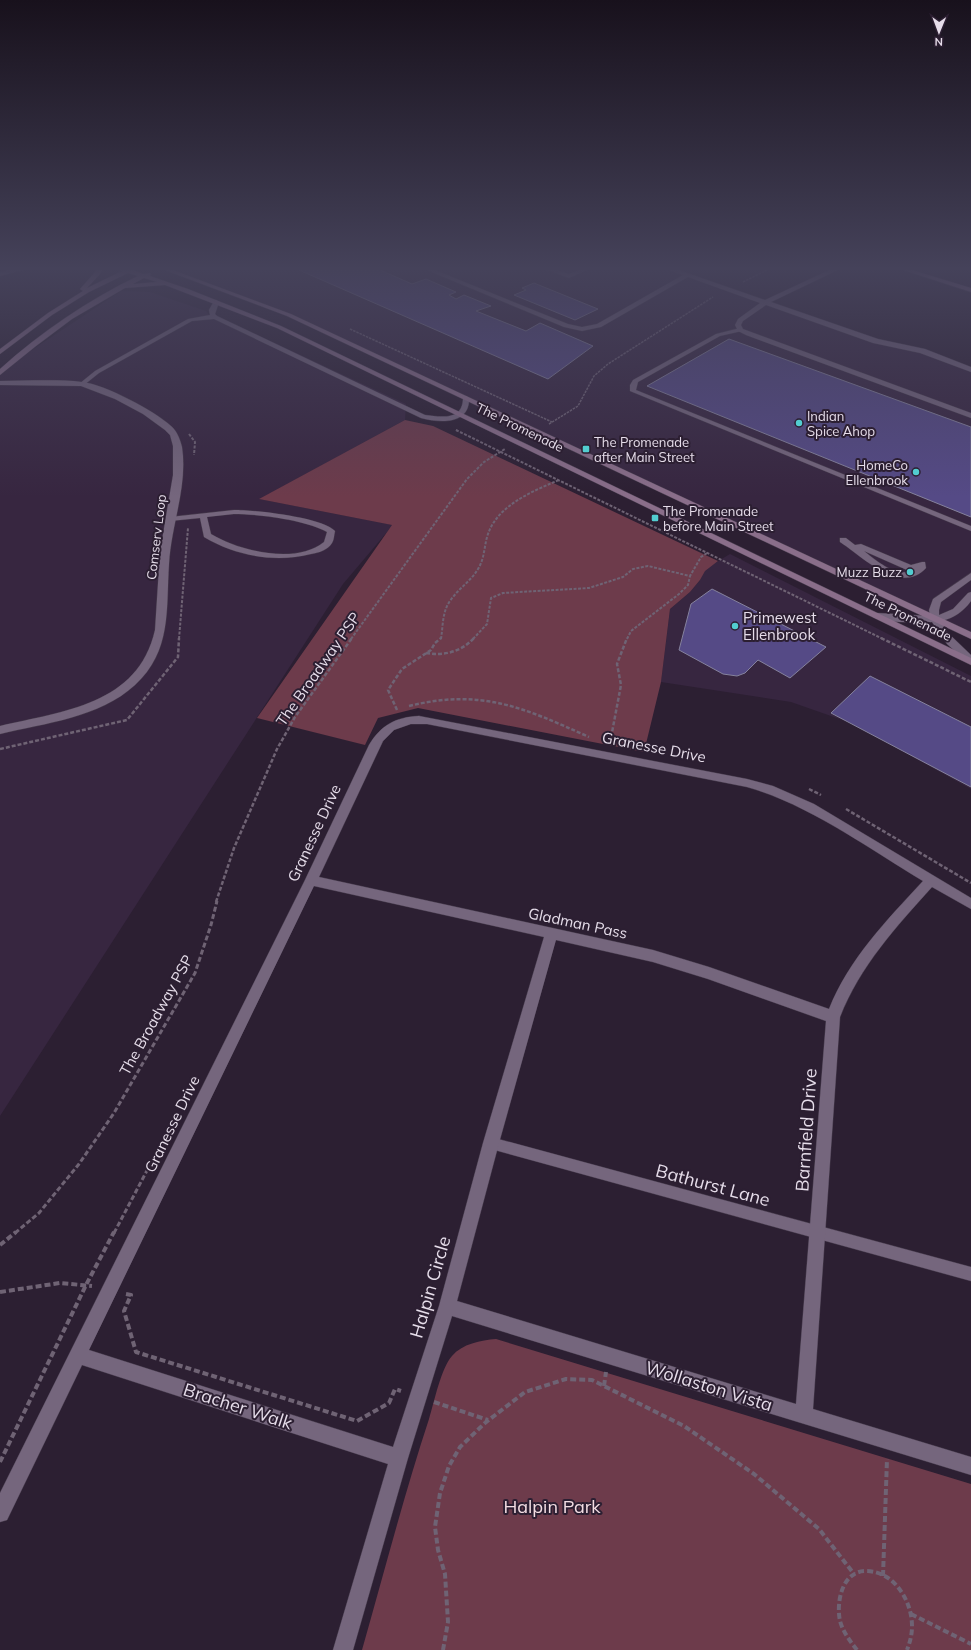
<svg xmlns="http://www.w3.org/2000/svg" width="971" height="1650" font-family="Mulish,sans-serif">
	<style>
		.built { fill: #372640 }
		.green { fill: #6d3b4b }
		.building { fill: #554a86; stroke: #85829d }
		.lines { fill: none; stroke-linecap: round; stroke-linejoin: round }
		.lane-casing { stroke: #463b4c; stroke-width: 1 }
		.street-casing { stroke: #463b4c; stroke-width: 1 }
		.secondary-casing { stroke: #463b4c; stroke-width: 1 }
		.path-far4 { stroke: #6f6374; stroke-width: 1.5; stroke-dasharray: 2.5 1; stroke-linecap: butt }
		.path-far3 { stroke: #6f6374; stroke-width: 2; stroke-dasharray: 3 1.5; stroke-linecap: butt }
		.path-far2 { stroke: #6f6374; stroke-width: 2.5; stroke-dasharray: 4 2; stroke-linecap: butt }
		.path-far1 { stroke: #6f6374; stroke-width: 3; stroke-dasharray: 5 2.5; stroke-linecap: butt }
		.path { stroke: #6f6374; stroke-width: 4; stroke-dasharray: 6 3; stroke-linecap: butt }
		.lane { fill: #75667d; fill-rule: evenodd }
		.street { fill: #75667d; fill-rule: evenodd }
		.secondary { fill: #8a6e8a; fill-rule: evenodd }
		.poi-dot { fill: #52cdd0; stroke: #2c1f32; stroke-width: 1.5 }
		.labels { text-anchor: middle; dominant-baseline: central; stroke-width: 4; stroke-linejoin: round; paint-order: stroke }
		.far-poi-label { font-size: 13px; fill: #e6ddea; stroke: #2c1f32; text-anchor: start }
		.far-street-label { font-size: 13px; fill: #e6ddea; stroke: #2c1f32 }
		.poi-label { font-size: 15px; fill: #e6ddea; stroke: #2c1f32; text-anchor: start }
		.street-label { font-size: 15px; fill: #e6ddea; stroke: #2c1f32 }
		.near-street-label { font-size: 18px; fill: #e6ddea; stroke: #2c1f32 }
		.near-park-label { font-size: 18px; fill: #f3dde3; stroke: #2c1f32 }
	</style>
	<rect width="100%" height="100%" fill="#2c1f32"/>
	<g class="built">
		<polygon points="187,266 662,266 876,341 909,348 971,370 971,636 289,315 182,275"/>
		<polygon points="121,291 150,292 206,311 210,316 221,318 406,404 405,420 260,499 393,525 343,584 0,1116 0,371"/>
		<polygon points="730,554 971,676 971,789 851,723 791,702 661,682 670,609 690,592 700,580 705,569"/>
	</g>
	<g class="green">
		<polygon points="405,420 433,426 718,561 705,571 700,580 690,592 670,609 661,682 644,752 418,708 378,718 365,745 257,718 392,525 259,499"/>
		<path d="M 496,1339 L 971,1484 L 971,1650 L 362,1650 C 384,1573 404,1495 429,1419 C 434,1403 441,1368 452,1356 C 462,1344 481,1340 496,1339 Z"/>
	</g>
	<g class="building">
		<polygon points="313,266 389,266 380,270 412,284 426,279 456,292 449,295 456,299 464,295 491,306 476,311 526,331 540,323 593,346 548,379 299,270"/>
		<polygon points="534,283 598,309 575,320 514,295 526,290 522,288"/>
		<polygon points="729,339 971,427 971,517 647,386"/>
		<polygon points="712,589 826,647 790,678 758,660 745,673 737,676 723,674 679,650 691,604"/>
		<polygon points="870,676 971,727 971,787 831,713"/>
	</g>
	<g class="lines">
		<defs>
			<g id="lane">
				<path d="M 216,300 L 219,302 L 215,314 L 217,316 L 425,415 C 441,417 463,421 463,398 L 466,396 L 469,398 C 470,425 440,423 421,418 L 214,319 L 192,321 L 99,373 L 84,385 L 79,384 L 95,371 L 188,319 L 210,315 L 209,310 L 214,301 Z"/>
				<polygon points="740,328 743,330 742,331 720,336 638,382 636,390 971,526 971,531 630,391 630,385 633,380 716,334"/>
				<path d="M 234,510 C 254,510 321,517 335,531 C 334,535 334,540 332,543 C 328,550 318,553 311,554 C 275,563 236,556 204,537 L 200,518 L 170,521 L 166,519 L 170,517 ZM 234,514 C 259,514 306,520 327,532 L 324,542 C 296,565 239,551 211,534 L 207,517 Z"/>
				<path d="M 840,538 L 846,538 L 855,545 L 861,544 L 911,565 L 922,562 L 925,562 L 926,568 C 900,596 862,556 840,542 ZM 864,551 L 907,570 L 915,569 C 898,580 877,561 864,551 Z"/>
				<polygon points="491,1137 971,1267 971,1281 491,1149 487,1147 485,1143 487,1139"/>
			</g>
			<g id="street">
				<polygon points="28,266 38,266 0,276 0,272"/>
				<polygon points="417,266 425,266 568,324 582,327 597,324 683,275 660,267 659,266 667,266 765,300 838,266 845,266 844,267 771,302 878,339 925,349 971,367 971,372 920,353 873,343 766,305 743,321 741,325 743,329 971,413 971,418 746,335 738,331 735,325 738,319 760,303 688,277 601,327 582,331 564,327"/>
				<polygon points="537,266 545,266 569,274 588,266 596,266 569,278"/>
				<path d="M 0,381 C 25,381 57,379 82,382 C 104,384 155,411 171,426 C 177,431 180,439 182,447 C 188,486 171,525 169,564 C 166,609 172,651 135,685 C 99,718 45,723 0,734 L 0,726 C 63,711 138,705 155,630 L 160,552 L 173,475 L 173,446 L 170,435 L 165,430 L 143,414 L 115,399 L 81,386 L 0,385 Z"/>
				<path d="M 971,573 L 971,580 L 941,602 L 939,610 L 939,615 L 953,609 L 968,593 L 971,592 L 971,601 C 963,612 954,618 941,621 L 947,632 L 971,655 L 971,663 L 967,662 L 947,644 L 932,622 C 921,623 878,623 872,616 L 877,613 L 930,616 L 929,610 L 933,599 Z"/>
				<path d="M 419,716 L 747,779 L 773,786 L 814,804 L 971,898 L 971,909 L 932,887 C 896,927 860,966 840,1017 L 813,1409 L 971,1457 L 971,1475 L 452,1316 L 408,1458 L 353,1650 L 333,1650 L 388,1464 L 82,1365 L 7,1520 L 0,1522 L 0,1493 L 305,880 L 369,745 C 381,725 396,717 419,716 ZM 411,724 L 427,724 L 747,787 C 808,804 868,848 923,881 C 886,921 849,959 829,1009 L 709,967 L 653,950 L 319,877 L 383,741 L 394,730 ZM 314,886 L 544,937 L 483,1143 L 439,1306 L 393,1447 L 89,1350 ZM 556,940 L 653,962 L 708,979 L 826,1021 L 796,1404 L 457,1301 L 499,1143 Z"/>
			</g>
			<g id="secondary">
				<path d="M 98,266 L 104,266 L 100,274 L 87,288 L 122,271 L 112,267 L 111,266 C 119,266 125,268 132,266 L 135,268 L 133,270 L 143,274 L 150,273 L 151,274 L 150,276 L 188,289 L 281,326 L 971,658 L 971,665 L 277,328 L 165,285 L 125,288 L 72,319 L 36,346 L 0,375 L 0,369 C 41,332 88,300 138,276 L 128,273 L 89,292 L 52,315 L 0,354 L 0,349 L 48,313 L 83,291 L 80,289 L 95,272 ZM 144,278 L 157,282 L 133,284 Z"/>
				<polygon points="154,266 162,266 291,314 971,632 971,639 287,316"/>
				<polygon points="891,266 899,266 971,288 971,292"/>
			</g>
		</defs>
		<use href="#lane" class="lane-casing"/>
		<use href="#street" class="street-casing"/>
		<use href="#secondary" class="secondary-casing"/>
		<g class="path-far4">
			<polyline points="399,266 408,269"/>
			<polyline points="743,282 775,266"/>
			<polyline points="350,329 552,422"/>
			<polyline points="549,424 578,406 594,376 608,364 713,297"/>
			<polyline points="456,430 458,431"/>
		</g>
		<g class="path-far3">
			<polyline points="456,430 883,639"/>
			<polyline points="189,434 195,442 194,455"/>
			<polyline points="179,639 188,528"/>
			<polyline points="351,639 467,479 484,462 505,449"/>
			<path d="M 441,639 C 443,627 442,612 450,601 C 458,589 471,581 478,569 C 485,558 484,545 488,534 C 498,505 533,491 559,480"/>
			<polyline points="473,639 487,624 491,598 503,593 589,588 623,577 633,569 648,566 690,576 701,557 707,553"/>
			<polyline points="627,639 631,631 679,594 688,585 690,576"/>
		</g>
		<g class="path-far2">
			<polyline points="881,638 971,682"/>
			<path d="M 426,653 C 444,656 461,652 474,638"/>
			<path d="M 409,706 C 482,688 524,708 589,737"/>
			<polyline points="397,710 388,690 402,669 431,650 435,643 441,638"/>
			<polyline points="610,743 621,685 617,664 627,638"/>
			<polyline points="0,749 127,720 178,657 179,638"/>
			<polyline points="809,789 821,795"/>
			<polyline points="846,809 971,883"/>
			<polyline points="216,902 234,848 277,749 295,717 352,638"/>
		</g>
		<g class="path-far1">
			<polyline points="15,1233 39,1213 79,1164 114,1113 195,973 211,925 217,901"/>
			<polyline points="114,1233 151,1163"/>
		</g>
		<g class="path">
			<polyline points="0,1245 16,1232"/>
			<polyline points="0,1292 60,1283 92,1286"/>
			<polyline points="126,1294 131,1295 124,1311 136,1352 357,1421 389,1403 395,1389 401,1391"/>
			<polyline points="604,1386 606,1372"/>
			<polyline points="434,1402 488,1420"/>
			<polyline points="0,1462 86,1285 114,1232"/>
			<polyline points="883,1576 887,1459"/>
			<polyline points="911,1614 971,1644"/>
			<polyline points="443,1650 448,1622 445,1574 438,1550 435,1527 440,1493 449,1466 460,1447 485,1423 525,1392 566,1379 592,1380 684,1426 754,1474 819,1529 854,1574"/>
			<path d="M 857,1650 C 850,1641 843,1632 840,1621 C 836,1602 842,1571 866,1571 C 894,1571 912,1601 912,1626 C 912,1635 910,1642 907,1650"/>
		</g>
		<use href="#lane" class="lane"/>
		<use href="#street" class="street"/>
		<use href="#secondary" class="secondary"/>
	</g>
	<linearGradient id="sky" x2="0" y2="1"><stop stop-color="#18111c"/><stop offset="0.54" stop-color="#45425a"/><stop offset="1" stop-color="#45425a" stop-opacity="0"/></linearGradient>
	<rect width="971" height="497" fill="url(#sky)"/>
	<g class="poi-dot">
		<circle cx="799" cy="423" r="4"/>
		<rect x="582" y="445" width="8" height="8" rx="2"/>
		<circle cx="916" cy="472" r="4"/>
		<rect x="651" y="514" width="8" height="8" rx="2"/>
		<circle cx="910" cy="572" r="4"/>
		<circle cx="735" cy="626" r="4"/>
	</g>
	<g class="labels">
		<g class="far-poi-label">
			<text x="807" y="416">Indian<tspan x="807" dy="15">Spice Ahop</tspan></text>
			<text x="594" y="442">The Promenade<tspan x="594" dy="15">after Main Street</tspan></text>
			<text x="908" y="465" text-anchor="end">HomeCo<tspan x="908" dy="15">Ellenbrook</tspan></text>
			<text x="663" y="511">The Promenade<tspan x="663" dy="15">before Main Street</tspan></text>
			<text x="902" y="572" text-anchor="end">Muzz Buzz</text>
		</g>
		<g class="far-street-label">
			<text transform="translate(520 427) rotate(26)">The Promenade</text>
			<text transform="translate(156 537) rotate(-83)">Comserv Loop</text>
			<text transform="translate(908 616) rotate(26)">The Promenade</text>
		</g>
		<g class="poi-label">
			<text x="743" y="617">Primewest<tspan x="743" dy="17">Ellenbrook</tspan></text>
		</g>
		<g class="street-label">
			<text transform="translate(318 669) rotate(-55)">The Broadway PSP</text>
			<text transform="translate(654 747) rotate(11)">Granesse Drive</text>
			<text transform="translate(314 833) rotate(-65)">Granesse Drive</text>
			<text transform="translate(578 923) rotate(12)">Gladman Pass</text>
			<text transform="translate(156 1015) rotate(-61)">The Broadway PSP</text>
			<text transform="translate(172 1124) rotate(-64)">Granesse Drive</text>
		</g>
		<g class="near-street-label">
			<text transform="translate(806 1130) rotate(-86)">Barnfield Drive</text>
			<text transform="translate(713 1185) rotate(15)">Bathurst Lane</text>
			<text transform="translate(430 1287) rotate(-74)">Halpin Circle</text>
			<text transform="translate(709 1386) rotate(17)">Wollaston Vista</text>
			<text transform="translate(238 1406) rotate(18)">Bracher Walk</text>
		</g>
		<g class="near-park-label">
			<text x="552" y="1506">Halpin Park</text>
		</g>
	</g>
	<g transform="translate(939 32) rotate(181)" stroke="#2c1f32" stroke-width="3" paint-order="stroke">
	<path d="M0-3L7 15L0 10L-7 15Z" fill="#e6ddea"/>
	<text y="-6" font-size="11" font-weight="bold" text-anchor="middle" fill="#e6ddea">N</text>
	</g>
</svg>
